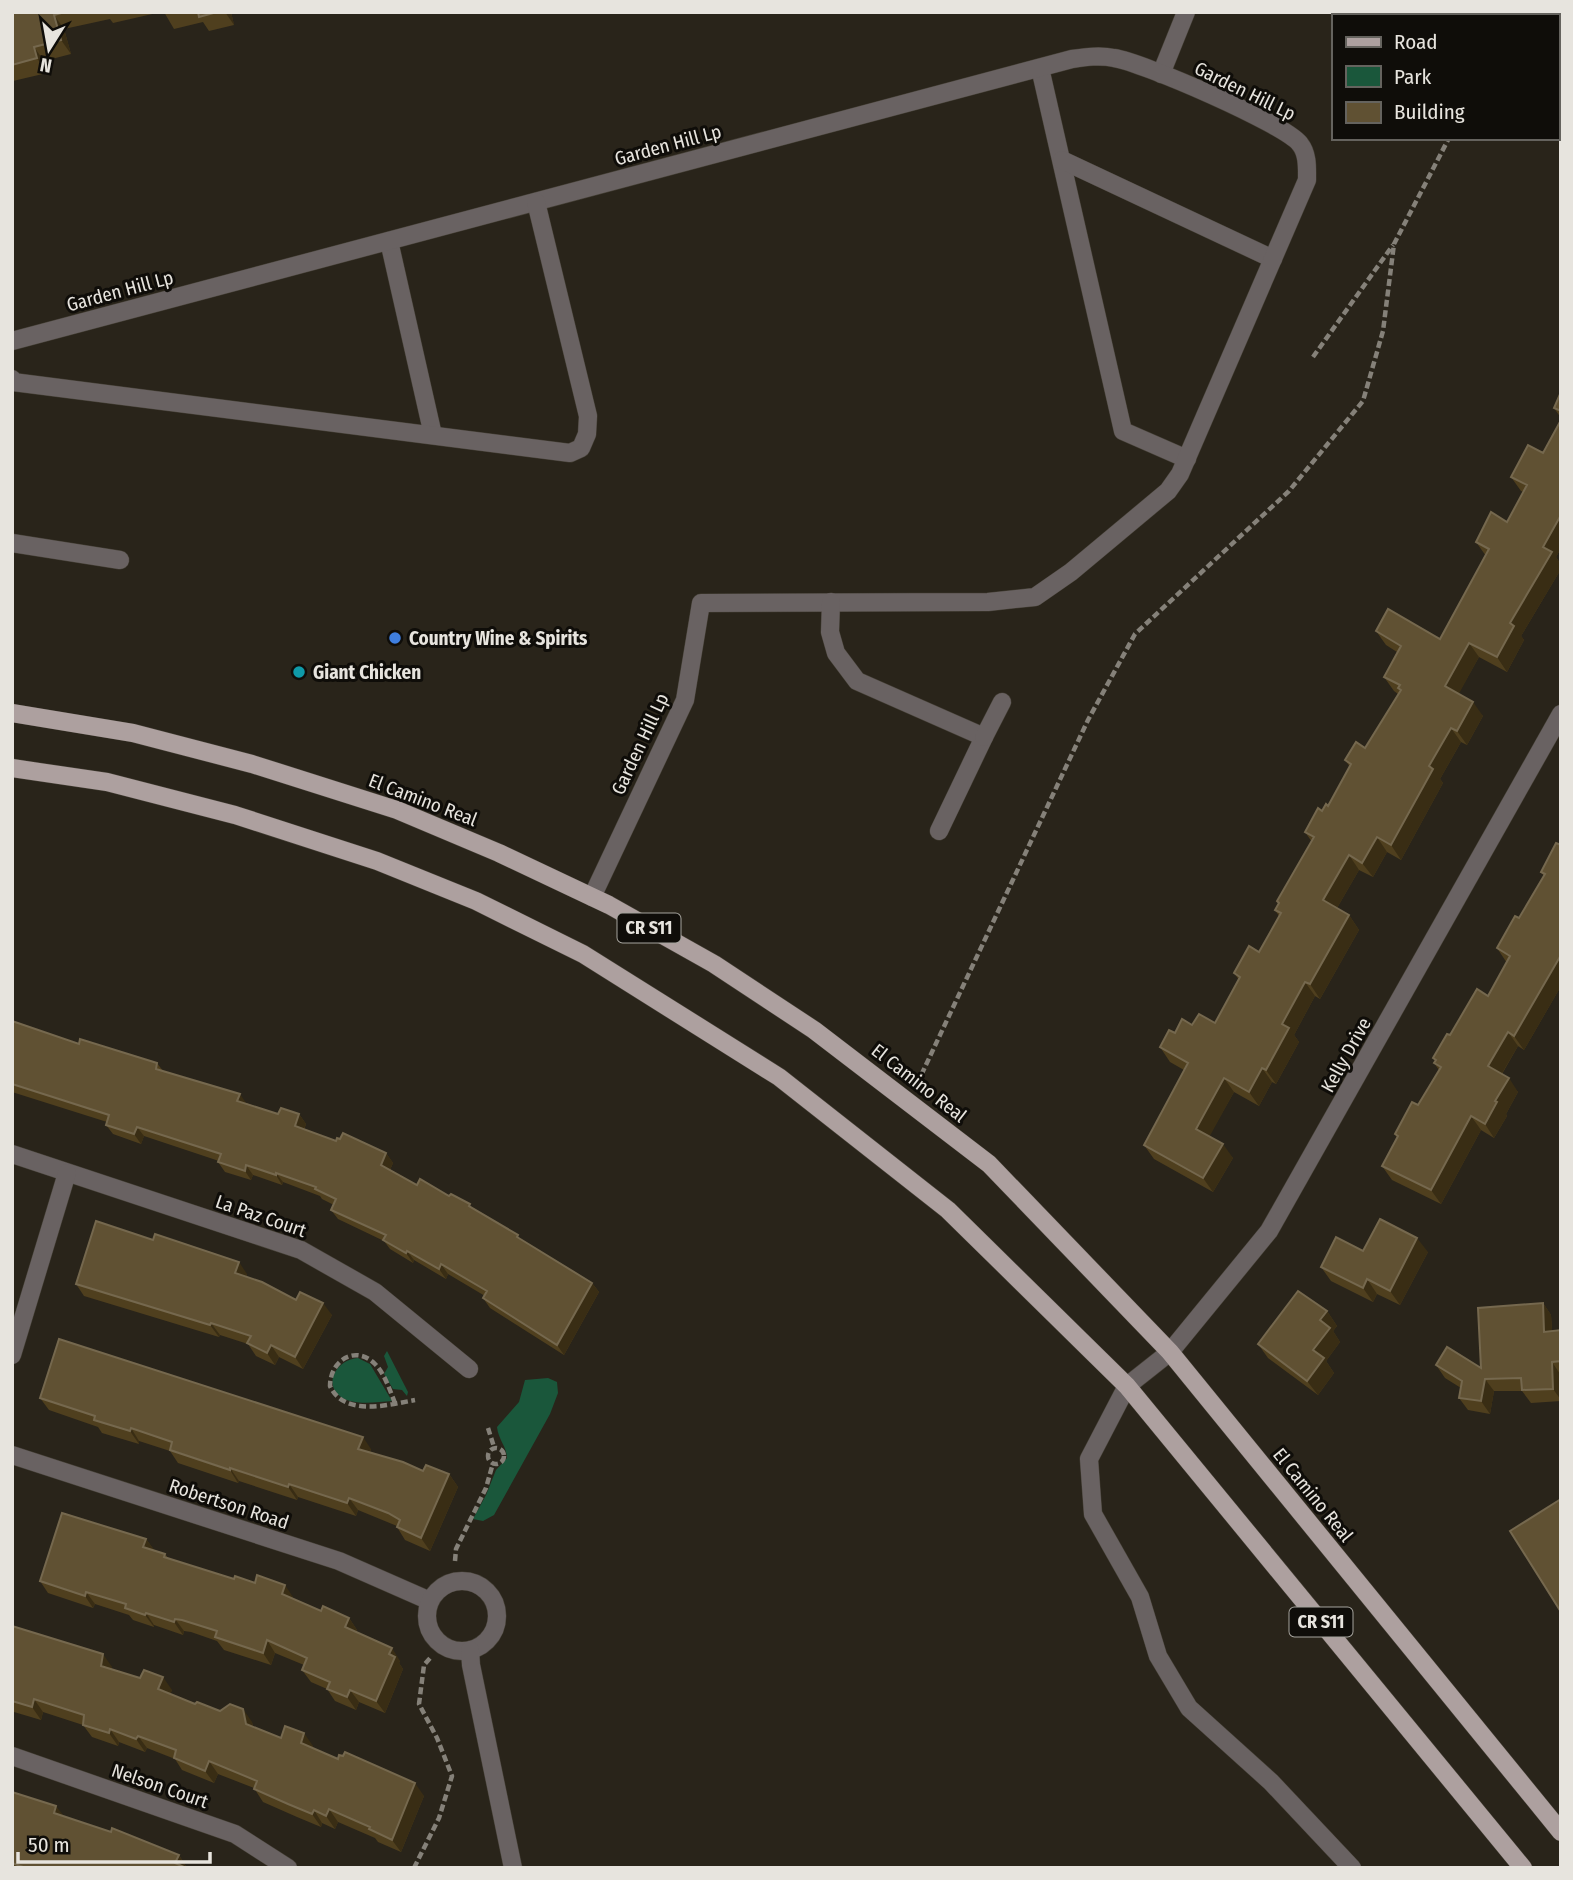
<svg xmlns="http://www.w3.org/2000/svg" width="1573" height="1880" font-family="'Fira Sans Condensed',sans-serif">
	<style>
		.green { fill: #1a573b }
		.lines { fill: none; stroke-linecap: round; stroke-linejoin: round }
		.minor-casing { stroke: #443f35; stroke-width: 19 }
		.major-casing { stroke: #443f35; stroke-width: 19 }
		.path { stroke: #858179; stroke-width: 4.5; stroke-dasharray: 7 3.5; stroke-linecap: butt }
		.minor { stroke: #696262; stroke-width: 18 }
		.major { stroke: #ada09f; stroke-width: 18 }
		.wall { fill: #4f3f1e }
		.shaded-wall { fill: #392d14 }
		.building { fill: #605133; stroke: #75684e; stroke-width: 2 }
		.shop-dot { fill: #3f7fe0; stroke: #0f0d09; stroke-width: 2.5 }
		.culture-dot { fill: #0f9aa8; stroke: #0f0d09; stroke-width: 2.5 }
		.labels { text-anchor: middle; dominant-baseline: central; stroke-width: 6; stroke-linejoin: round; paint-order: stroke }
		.shield { fill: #0f0d09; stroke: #a6a49e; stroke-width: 2 }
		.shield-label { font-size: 18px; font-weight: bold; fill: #e7e4de }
		.street-label { font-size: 19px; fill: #e7e4de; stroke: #0f0d09 }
		.poi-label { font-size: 19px; font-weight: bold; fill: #e7e4de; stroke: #0f0d09; text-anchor: start }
	</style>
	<rect width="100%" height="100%" fill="#29241a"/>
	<g class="green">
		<polygon points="387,1351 408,1392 407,1396 402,1390 393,1389 384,1374 388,1367 384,1356"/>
		<path d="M 358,1358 L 370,1364 L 392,1401 C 377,1402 354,1406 341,1397 C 322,1383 338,1359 358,1358 Z"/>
		<path d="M 548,1378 L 557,1382 L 558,1393 L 550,1414 L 494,1515 L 483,1521 L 473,1519 L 486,1495 L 496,1470 L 507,1458 C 507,1447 498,1439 497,1427 L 519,1402 L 525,1380 Z"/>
	</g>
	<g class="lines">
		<defs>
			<g id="minor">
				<polyline points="1040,68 1123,431 1187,459"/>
				<polyline points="1161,74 1186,12"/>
				<polyline points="1062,160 1273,259"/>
				<polyline points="389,241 433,435"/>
				<path d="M 12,341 L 1072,59 C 1086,57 1100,55 1114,58 C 1142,62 1285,124 1300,144 C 1308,154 1307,168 1307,180 L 1180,474 L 1168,491 L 1071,572 L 1035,597 L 988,602 L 701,603 L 685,700 L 592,897"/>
				<polyline points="12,379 13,382 570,453 581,448 587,434 588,416 536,202"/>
				<polyline points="12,543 120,560"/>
				<polyline points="831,602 830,632 836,653 857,681 984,737 939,831"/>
				<polyline points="984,737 1002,702"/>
				<polyline points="12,1154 301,1250 375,1292 469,1369"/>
				<polyline points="12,1355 67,1173"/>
				<polyline points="12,1455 339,1561 430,1601"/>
				<circle cx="462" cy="1616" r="35"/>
				<polyline points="470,1650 471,1665 513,1868"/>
				<polyline points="12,1756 235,1834 288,1868"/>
				<polyline points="1352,1868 1271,1782 1189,1708 1158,1656 1140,1597 1093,1514 1089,1459 1127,1386 1170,1352 1269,1231 1561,714"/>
			</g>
			<g id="major">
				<polyline points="12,713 133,733 252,764 397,810 499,853 609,905 714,964 814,1030 989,1164 1170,1352 1561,1832"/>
				<polyline points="12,768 107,782 235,815 377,861 476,901 583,954 779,1077 948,1210 1127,1386 1523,1868"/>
			</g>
		</defs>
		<use href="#minor" class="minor-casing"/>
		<use href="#major" class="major-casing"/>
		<g class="path">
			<polyline points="1504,16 1506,12"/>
			<polyline points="1313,357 1393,245"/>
			<polyline points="917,1084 1088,720 1135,634 1289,491 1363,401 1383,331 1394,244 1449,138"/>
			<path d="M 395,1403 C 390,1391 385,1374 375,1364 C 355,1344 330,1361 330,1386 C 344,1417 388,1405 415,1400"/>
			<polyline points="488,1428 494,1447"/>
			<circle cx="496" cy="1456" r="8"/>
			<polyline points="455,1561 456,1549 486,1488 493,1463"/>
			<polyline points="414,1868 439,1818 452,1776 437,1738 419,1704 424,1665 431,1657"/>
		</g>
		<use href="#minor" class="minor"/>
		<use href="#major" class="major"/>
	</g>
	<g class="wall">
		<polygon points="12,12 161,12 113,23 110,19 64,29 71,54 44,61 47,73 13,81"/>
		<polygon points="164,12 231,12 234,25 209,31 203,22 174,29"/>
		<polygon points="1561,392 1561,418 1554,408"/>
		<polygon points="1561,420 1561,548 1556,557 1561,565 1561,569 1521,636 1524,640 1507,672 1479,657 1458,694 1483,716 1467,745 1461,742 1440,779 1443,783 1401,860 1387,852 1373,877 1359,870 1337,908 1349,915 1359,930 1320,999 1315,996 1294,1035 1299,1042 1276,1084 1272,1082 1259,1106 1234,1092 1209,1136 1233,1158 1213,1192 1154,1159 1144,1145 1184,1070 1170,1062 1160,1047 1175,1033 1192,1025 1215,1023 1239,980 1234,973 1259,952 1279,916 1275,910 1279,904 1277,901 1312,842 1305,832 1322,811 1328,806 1350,767 1345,760 1365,748 1398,694 1394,691 1384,677 1397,652 1386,645 1376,631 1440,639 1486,556 1476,542 1507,522 1524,492 1521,491 1511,477 1543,453"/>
		<polygon points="1561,845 1561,986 1524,1050 1518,1046 1502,1074 1518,1092 1506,1114 1507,1116 1494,1138 1481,1130 1441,1204 1392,1180 1382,1166 1397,1138 1395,1134 1418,1105 1439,1070 1434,1063 1435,1061 1433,1058 1450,1035 1488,996 1507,963 1497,948 1519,918 1544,876 1541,872"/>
		<polygon points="12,1021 79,1044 157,1063 163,1071 246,1103 278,1114 299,1114 306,1124 304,1130 336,1141 386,1153 393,1163 390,1170 417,1185 449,1196 473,1209 523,1241 592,1283 599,1292 564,1355 490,1308 483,1298 485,1296 448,1274 446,1279 414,1260 413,1263 390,1249 384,1241 338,1219 331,1210 334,1205 322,1199 320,1196 283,1182 282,1185 253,1175 251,1180 225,1172 218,1162 219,1161 144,1136 141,1144 113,1134 106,1125 107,1122 12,1092"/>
		<polygon points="1363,1251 1428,1252 1400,1305 1377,1294 1373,1302 1331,1281 1321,1267"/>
		<polygon points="247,1274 246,1277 332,1315 303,1369 279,1357 275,1365 256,1356 248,1344 220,1335 219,1337 84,1296 76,1284"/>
		<polygon points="1543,1303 1551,1315 1552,1331 1561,1330 1561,1401 1531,1403 1522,1391 1494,1391 1490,1414 1468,1410 1459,1398 1461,1388 1445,1378 1436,1365 1481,1368"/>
		<polygon points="1327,1311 1337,1326 1333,1331 1340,1342 1326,1361 1334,1373 1318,1395 1268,1358 1258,1344"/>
		<polygon points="40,1398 371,1449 370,1452 423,1471 449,1474 458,1487 430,1551 405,1540 397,1527 397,1526 358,1510 356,1516 298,1497 297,1500 239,1481 238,1483 178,1463 170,1451 139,1441 139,1444 102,1433 98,1427 49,1410"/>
		<polygon points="146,1539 154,1550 165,1554 168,1558 293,1597 293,1599 321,1611 349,1618 357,1630 356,1633 400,1661 399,1663 403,1669 385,1713 359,1702 356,1710 335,1701 327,1689 311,1682 302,1670 304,1665 275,1653 271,1665 224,1650 217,1641 191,1632 184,1631 183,1635 154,1625 154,1627 133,1620 129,1615 95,1604 93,1608 48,1593 40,1581"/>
		<polygon points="12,1626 112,1667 111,1669 172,1690 170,1694 195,1704 252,1722 253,1727 281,1738 313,1746 313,1748 424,1796 401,1852 378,1842 375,1838 338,1822 335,1829 322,1823 321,1827 297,1817 263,1802 254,1788 218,1774 214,1783 182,1770 175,1759 147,1748 145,1752 119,1742 118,1746 92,1737 83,1725 43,1712 41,1720 14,1712 12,1709"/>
		<polygon points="12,1792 64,1817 179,1855 187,1868 12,1868"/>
	</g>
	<g class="shaded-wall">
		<polygon points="225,12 231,12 234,25"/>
		<polygon points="54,15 64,29 71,54 61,40"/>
		<polygon points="34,47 44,61 47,73 37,58"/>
		<polygon points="1561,515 1561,548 1556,557 1561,565 1561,569 1521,636 1524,640 1507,672 1497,657 1510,623 1543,547"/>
		<polygon points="1469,643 1479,657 1455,701 1445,686"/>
		<polygon points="1473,702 1483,716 1467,745 1457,731"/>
		<polygon points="1451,728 1461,742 1440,779 1443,783 1401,860 1391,845 1429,766"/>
		<polygon points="1377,837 1387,852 1373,877 1362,863"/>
		<polygon points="1349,855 1359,870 1333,915 1323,900"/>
		<polygon points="1349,915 1359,930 1320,999 1310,984"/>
		<polygon points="1561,955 1561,986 1524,1050 1514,1036"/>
		<polygon points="1305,982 1315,996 1294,1035 1299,1042 1276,1084 1266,1070 1282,1024"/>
		<polygon points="1508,1032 1518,1046 1498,1080 1488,1066"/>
		<polygon points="1262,1068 1272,1082 1259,1106 1249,1092"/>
		<polygon points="1224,1078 1234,1092 1206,1143 1196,1129"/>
		<polygon points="1509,1078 1518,1092 1506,1114 1507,1116 1494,1138 1485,1124 1495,1101"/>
		<polygon points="240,1094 246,1103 237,1101"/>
		<polygon points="299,1114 306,1124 301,1136 295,1126"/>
		<polygon points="1471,1116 1481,1130 1441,1204 1431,1190"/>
		<polygon points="137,1127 144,1136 141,1144 134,1134"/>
		<polygon points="1223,1144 1233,1158 1213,1192 1203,1178"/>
		<polygon points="386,1153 393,1163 388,1174 381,1165"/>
		<polygon points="246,1165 253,1175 251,1180 245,1171"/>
		<polygon points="276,1173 283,1182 282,1185 276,1175"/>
		<polygon points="1417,1238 1428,1252 1400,1305 1390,1291"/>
		<polygon points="407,1251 414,1260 413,1263 406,1253"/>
		<polygon points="239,1262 247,1274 243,1285 235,1273"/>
		<polygon points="441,1264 448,1274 446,1279 439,1269"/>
		<polygon points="1367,1279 1377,1294 1373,1302 1363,1288"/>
		<polygon points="592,1283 599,1292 564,1355 557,1345"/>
		<polygon points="323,1303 332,1315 303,1369 295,1357"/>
		<polygon points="1543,1303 1551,1315 1553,1345 1544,1332"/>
		<polygon points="1327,1311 1337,1326 1333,1331 1340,1342 1326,1361 1334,1373 1318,1395 1307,1381 1320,1320"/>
		<polygon points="211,1323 220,1335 219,1337 210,1325"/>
		<polygon points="271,1345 279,1357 275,1365 267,1353"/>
		<polygon points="1552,1362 1560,1374 1561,1400 1553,1389"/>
		<polygon points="1485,1379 1494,1391 1490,1414 1481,1401"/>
		<polygon points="131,1428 139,1441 139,1444 130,1431"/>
		<polygon points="363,1437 371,1449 367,1461 358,1449"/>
		<polygon points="230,1468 239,1481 238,1483 230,1470"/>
		<polygon points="449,1474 458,1487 430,1551 421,1538"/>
		<polygon points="289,1484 298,1497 297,1500 288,1487"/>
		<polygon points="349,1498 358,1510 356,1516 347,1503"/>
		<polygon points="146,1539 155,1551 143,1547"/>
		<polygon points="285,1585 293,1597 291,1606 282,1594"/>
		<polygon points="86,1592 95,1604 93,1608 85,1596"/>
		<polygon points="146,1613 154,1625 154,1627 145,1615"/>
		<polygon points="349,1618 357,1630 353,1640 345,1627"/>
		<polygon points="175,1619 184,1631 183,1635 174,1622"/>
		<polygon points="267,1640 275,1653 271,1665 263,1653"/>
		<polygon points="392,1648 400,1661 399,1663 403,1669 385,1713 376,1701"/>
		<polygon points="103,1654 112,1667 110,1678 101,1666"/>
		<polygon points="163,1677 172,1690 167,1702 158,1689"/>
		<polygon points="350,1690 359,1702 356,1710 347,1697"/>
		<polygon points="34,1699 43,1712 41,1720 32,1707"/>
		<polygon points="243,1709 252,1722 255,1737 246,1724"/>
		<polygon points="110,1729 119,1742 118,1746 109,1733"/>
		<polygon points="304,1733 313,1746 310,1755 301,1743"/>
		<polygon points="138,1736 147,1748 145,1752 136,1739"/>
		<polygon points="209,1761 218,1774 214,1783 205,1771"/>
		<polygon points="415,1783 424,1796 401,1852 392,1840"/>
		<polygon points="56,1806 66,1819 54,1813"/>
		<polygon points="329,1809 338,1822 335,1829 326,1816"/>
		<polygon points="314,1810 322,1823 321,1827 312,1814"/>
		<polygon points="179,1855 187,1868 175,1863"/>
	</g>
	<g class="building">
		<polygon points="12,12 65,12 54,15 61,40 34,47 37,58 12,65"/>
		<polygon points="198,12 217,12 199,17"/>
		<polygon points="1561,392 1561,411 1554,408"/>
		<polygon points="1561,420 1561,515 1543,547 1552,552 1510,623 1514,626 1497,657 1469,643 1445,686 1473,702 1457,731 1451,728 1429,766 1433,769 1391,845 1377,837 1362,863 1349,855 1323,900 1349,915 1310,984 1305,982 1282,1024 1289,1028 1266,1070 1262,1068 1249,1092 1224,1078 1196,1129 1223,1144 1203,1178 1144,1145 1188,1063 1160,1047 1169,1030 1175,1033 1182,1019 1192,1025 1199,1014 1215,1023 1240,977 1234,973 1249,946 1259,952 1281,913 1275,910 1279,903 1277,901 1314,837 1305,832 1318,808 1322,811 1326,804 1328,806 1351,764 1345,760 1356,742 1365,748 1401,690 1398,688 1400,685 1384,677 1401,646 1376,631 1388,609 1440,639 1489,549 1476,542 1491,512 1507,522 1527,485 1511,477 1528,445 1543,453"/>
		<polygon points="1556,843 1561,845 1561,955 1514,1036 1508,1032 1488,1066 1509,1078 1495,1101 1497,1102 1485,1124 1471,1116 1431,1190 1382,1166 1398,1136 1395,1134 1412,1102 1418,1105 1441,1067 1434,1063 1436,1060 1433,1058 1447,1034 1450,1035 1477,989 1488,996 1510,956 1497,948 1515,916 1519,918 1545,874 1541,872"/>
		<polygon points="12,1021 79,1044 80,1039 157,1063 156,1069 240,1094 237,1101 278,1114 281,1108 299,1114 295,1126 336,1141 337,1138 340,1139 343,1133 386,1153 381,1165 417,1185 420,1179 449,1196 451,1194 470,1204 469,1206 518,1235 517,1237 592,1283 557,1345 483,1298 487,1291 441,1264 439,1269 407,1251 406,1253 383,1240 386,1235 331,1210 336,1199 315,1189 316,1187 276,1173 276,1175 246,1165 245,1171 218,1162 221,1154 137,1127 134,1134 106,1125 109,1115 12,1084"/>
		<polygon points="1380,1219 1417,1238 1390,1291 1367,1279 1363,1288 1321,1267 1336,1237 1363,1251"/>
		<polygon points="96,1221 153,1240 155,1234 239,1262 235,1273 262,1282 296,1300 300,1292 323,1303 295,1357 271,1345 267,1353 247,1343 251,1336 211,1323 210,1325 76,1284"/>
		<polygon points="1298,1291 1327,1311 1320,1320 1330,1328 1313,1350 1324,1358 1307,1381 1258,1344"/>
		<polygon points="1543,1303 1544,1332 1561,1330 1561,1361 1552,1362 1553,1389 1522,1390 1521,1378 1485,1379 1481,1401 1459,1398 1462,1381 1436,1365 1447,1347 1481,1368 1478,1308"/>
		<polygon points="59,1339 363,1437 358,1449 403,1462 423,1471 426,1465 449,1474 421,1538 397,1527 400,1520 388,1513 349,1498 347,1503 289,1484 288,1487 230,1468 230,1470 170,1450 172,1442 131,1428 130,1431 94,1420 95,1416 40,1398"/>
		<polygon points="1561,1499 1561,1612 1510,1531"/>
		<polygon points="62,1513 146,1539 143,1547 165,1554 164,1557 234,1579 235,1576 255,1583 257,1575 285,1585 282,1594 321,1611 323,1606 349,1618 345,1627 392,1648 389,1654 395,1657 376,1701 350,1690 347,1697 327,1689 330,1682 302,1670 307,1658 267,1640 263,1653 215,1637 217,1631 182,1620 175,1619 174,1622 146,1613 145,1615 125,1608 126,1604 86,1592 85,1596 40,1581"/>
		<polygon points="12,1626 103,1654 101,1666 140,1678 144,1670 163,1677 158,1689 195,1704 197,1702 220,1711 230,1704 243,1709 246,1724 281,1738 285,1726 304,1733 301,1743 338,1759 339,1755 343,1756 345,1752 415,1783 392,1840 369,1829 370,1827 329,1809 326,1816 314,1810 312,1814 288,1804 254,1789 257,1781 209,1761 205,1771 174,1758 176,1750 138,1736 136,1739 110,1729 109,1733 83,1725 84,1715 34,1699 32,1707 12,1701"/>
		<polygon points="12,1792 56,1806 54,1813 111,1832 112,1828 179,1855 175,1863 186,1868 26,1868 12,1863"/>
	</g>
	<circle class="shop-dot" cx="395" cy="638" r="7"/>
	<circle class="culture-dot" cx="299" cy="672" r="7"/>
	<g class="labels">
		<g class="shield">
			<rect x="617.5" y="913.5" width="63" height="29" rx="5"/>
			<rect x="1289.5" y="1607.5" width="63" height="29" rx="5"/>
		</g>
		<g class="shield-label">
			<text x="649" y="928">CR S11</text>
			<text x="1321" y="1622">CR S11</text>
		</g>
		<g class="street-label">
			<text transform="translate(1245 91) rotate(26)">Garden Hill Lp</text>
			<text transform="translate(668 145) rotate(-15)">Garden Hill Lp</text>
			<text transform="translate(120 291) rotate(-15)">Garden Hill Lp</text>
			<text transform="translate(640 744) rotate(-65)">Garden Hill Lp</text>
			<text transform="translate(423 800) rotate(21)">El Camino Real</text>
			<text transform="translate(1346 1055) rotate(-61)">Kelly Drive</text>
			<text transform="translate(919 1083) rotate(38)">El Camino Real</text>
			<text transform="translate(261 1216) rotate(19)">La Paz Court</text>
			<text transform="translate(1313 1495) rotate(51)">El Camino Real</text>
			<text transform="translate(229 1504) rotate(18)">Robertson Road</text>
			<text transform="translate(160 1786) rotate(19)">Nelson Court</text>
		</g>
		<g class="poi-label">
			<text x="409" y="638">Country Wine &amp; Spirits</text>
			<text x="313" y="672">Giant Chicken</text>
		</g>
	</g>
	<rect width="1573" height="1880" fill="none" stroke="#e7e4de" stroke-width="28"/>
	<rect x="1332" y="14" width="228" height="126" fill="#0f0d09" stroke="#65635e" stroke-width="2"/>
	<rect x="1346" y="37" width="35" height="10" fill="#ada09f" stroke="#65635e" stroke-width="2"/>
	<text x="1394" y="49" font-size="21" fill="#e7e4de">Road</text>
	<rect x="1346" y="66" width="35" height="21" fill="#1a573b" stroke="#65635e" stroke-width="2"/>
	<text x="1394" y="84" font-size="21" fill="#e7e4de">Park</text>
	<rect x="1346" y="102" width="35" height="21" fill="#605133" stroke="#65635e" stroke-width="2"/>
	<text x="1394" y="119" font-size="21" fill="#e7e4de">Building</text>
	<g transform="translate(49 49) rotate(191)" stroke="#0f0d09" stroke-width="5" paint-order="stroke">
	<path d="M0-5L12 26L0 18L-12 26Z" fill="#e7e4de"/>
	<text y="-10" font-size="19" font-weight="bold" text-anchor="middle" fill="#e7e4de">N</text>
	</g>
	<path d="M18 1852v10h192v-10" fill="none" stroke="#e7e4de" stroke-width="3.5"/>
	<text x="28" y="1852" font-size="21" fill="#e7e4de" stroke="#0f0d09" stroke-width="5" paint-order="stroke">50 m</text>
</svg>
